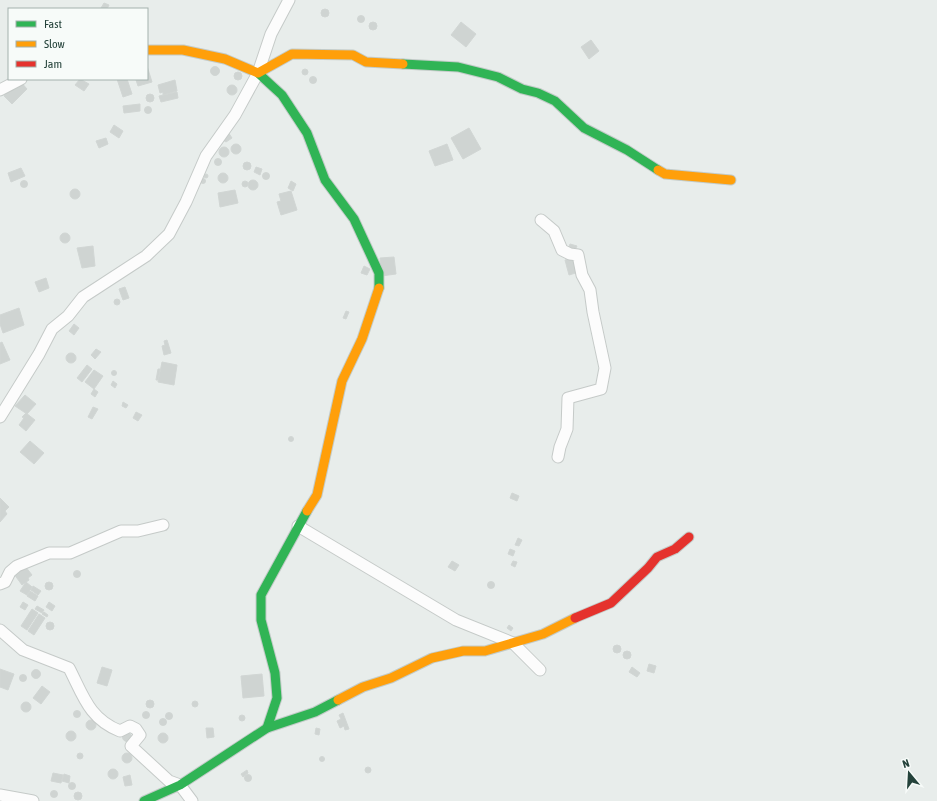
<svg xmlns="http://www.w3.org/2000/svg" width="937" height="801" font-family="'Asap Condensed',sans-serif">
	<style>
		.building { fill: #cfd4d2; stroke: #d1d6d4 }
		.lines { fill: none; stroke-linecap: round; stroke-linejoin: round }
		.street-casing { stroke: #c5cac8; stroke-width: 13 }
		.fast-casing { stroke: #c3cbc8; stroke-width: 11 }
		.slow-casing { stroke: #c3cbc8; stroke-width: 11 }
		.jam-casing { stroke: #c3cbc8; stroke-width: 11 }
		.street { stroke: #fcfcfc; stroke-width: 11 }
		.fast { stroke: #30b455; stroke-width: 9 }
		.slow { stroke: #ff9f0a; stroke-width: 9 }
		.jam { stroke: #e5322d; stroke-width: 9 }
	</style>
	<rect width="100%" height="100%" fill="#e8edeb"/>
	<g class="building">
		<polygon points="104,3 109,5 107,9 101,8"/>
		<circle cx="325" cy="13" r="4"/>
		<circle cx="361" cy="19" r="3.5"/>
		<polygon points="461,22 476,34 466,47 451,35"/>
		<circle cx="373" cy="26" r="4"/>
		<polygon points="591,40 599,51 589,59 581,47"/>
		<polygon points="147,66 152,82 138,86 136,80 147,79"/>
		<circle cx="215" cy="71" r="4.5"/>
		<circle cx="305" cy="72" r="3"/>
		<circle cx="238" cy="76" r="4"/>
		<circle cx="313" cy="80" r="3.5"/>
		<polygon points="80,79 89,84 84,91 75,85"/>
		<polygon points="117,79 127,79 132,94 123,97"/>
		<polygon points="175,80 177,91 163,95 163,92 160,93 158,85"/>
		<polygon points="20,81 27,89 12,104 4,96"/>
		<circle cx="232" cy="90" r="5"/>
		<polygon points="177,92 178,98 161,102 159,96"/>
		<circle cx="150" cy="98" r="4"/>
		<polygon points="140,104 140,111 124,113 123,106"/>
		<circle cx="148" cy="110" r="3.5"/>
		<polygon points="114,125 123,131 119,138 110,132"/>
		<polygon points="469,128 481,149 463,159 451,138"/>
		<polygon points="228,132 232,138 226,142 223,140"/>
		<polygon points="106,138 108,144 99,148 96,141"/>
		<polygon points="447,144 453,160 435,166 429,151"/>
		<circle cx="236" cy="149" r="5"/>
		<circle cx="224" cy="152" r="5"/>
		<circle cx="218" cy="162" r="3.5"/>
		<circle cx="247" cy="166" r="4"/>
		<polygon points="256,167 262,169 260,175 254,172"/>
		<polygon points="21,168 25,176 11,182 8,173"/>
		<circle cx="266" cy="176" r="3.5"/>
		<circle cx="223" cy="178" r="5"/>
		<circle cx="206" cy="176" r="2"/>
		<circle cx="203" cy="181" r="2.5"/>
		<circle cx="253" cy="185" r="5"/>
		<circle cx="24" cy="184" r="3.5"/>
		<circle cx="245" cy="184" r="3"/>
		<polygon points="291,181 296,184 293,191 288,188"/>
		<circle cx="75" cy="194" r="5"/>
		<polygon points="235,190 238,203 220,207 218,193"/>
		<polygon points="291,191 297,210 281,215 277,202 281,201 279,194"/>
		<circle cx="65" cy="238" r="5"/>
		<polygon points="570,244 577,246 575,250 569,247"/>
		<polygon points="93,246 95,266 82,268 77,248"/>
		<polygon points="394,257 396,274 381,276 380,258"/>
		<polygon points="576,257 579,272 569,275 565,260"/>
		<polygon points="364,266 370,269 367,275 361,273"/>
		<polygon points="46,278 49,288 39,292 35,282"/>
		<polygon points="125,287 129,298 123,300 119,289"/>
		<circle cx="117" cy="302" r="3"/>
		<polygon points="19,308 24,325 3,333 0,324 0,315"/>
		<polygon points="346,311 349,312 346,319 343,318"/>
		<polygon points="74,324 79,328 74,335 69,331"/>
		<polygon points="167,340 171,353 164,355 162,346 165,345 164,341"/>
		<polygon points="2,342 10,360 0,364 0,343"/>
		<polygon points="96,349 101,352 95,359 91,355"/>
		<circle cx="71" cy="358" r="5"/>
		<polygon points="162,362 177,365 174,385 158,382"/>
		<polygon points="87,365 92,369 82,382 77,378"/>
		<polygon points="158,369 160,369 158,380 156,380"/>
		<polygon points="94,370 103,376 94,389 85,382"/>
		<circle cx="114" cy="373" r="2.5"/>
		<polygon points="113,381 117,384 115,388 111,385"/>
		<polygon points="94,389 98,392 95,397 91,394"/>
		<polygon points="25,395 36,404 27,414 15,406"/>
		<polygon points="123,402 128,405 126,408 122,406"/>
		<polygon points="93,407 98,409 92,419 88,417"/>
		<polygon points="136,412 142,415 138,421 133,418"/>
		<polygon points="26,413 35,420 26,431 19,425 24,418 22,417"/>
		<circle cx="291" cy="439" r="2.5"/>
		<polygon points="30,441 44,453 34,464 20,452"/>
		<polygon points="512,493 519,496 517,501 510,498"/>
		<polygon points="0,498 9,507 5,511 7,514 0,522"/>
		<polygon points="518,538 522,540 519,546 515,545"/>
		<polygon points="510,549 515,551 513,556 508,554"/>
		<polygon points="452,561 459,565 455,571 448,567"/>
		<polygon points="513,561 517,562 515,567 511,565"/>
		<polygon points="25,566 32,575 28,578 29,580 22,585 14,574"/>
		<circle cx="77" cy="574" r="3.5"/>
		<circle cx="491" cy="585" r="3.5"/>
		<circle cx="49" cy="586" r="4"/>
		<polygon points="26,582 32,587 27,595 20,591"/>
		<polygon points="33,586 41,591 38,595 31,590"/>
		<polygon points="30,591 38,596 35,601 27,596"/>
		<polygon points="23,602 28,605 25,610 20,607"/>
		<polygon points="49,602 55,606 52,611 46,607"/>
		<polygon points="37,606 44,610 42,613 35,609"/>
		<polygon points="32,609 38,613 27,630 21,626"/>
		<polygon points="44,612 48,615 47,617 42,614"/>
		<polygon points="39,614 45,618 34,635 28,631"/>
		<circle cx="50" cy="626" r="4"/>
		<polygon points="509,625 513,628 511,631 507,628"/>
		<circle cx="617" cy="649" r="4"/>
		<circle cx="627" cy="655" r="4"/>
		<polygon points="649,664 656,666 654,673 647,671"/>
		<polygon points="102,667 112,670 107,686 97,683"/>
		<polygon points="632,667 640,673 637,677 629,672"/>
		<polygon points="0,669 14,674 8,690 0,687"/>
		<circle cx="36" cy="674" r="4.5"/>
		<polygon points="262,674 264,696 243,698 241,676"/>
		<circle cx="23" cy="678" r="3.5"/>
		<polygon points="42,686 50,692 41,704 33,698"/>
		<circle cx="150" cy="704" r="4"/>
		<circle cx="195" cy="704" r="3"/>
		<circle cx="26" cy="707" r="5"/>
		<circle cx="77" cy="714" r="3.5"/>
		<circle cx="146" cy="715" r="3.5"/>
		<circle cx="169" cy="716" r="3.5"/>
		<polygon points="343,713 349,729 345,730 344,726 340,728 337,721 341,719 339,715"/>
		<circle cx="242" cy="718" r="3"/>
		<circle cx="163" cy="722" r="3.5"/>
		<circle cx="91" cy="725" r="5"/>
		<polygon points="206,728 213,728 214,737 207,738"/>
		<polygon points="316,728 320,729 319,735 315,734"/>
		<circle cx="71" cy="736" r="5"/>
		<circle cx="127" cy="737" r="4.5"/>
		<circle cx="163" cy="738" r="5"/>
		<circle cx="127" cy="758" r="5"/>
		<circle cx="80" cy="756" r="3"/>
		<circle cx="322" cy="759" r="2.5"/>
		<circle cx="368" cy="770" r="3"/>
		<circle cx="113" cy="774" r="5"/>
		<polygon points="247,770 248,773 243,777 241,774"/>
		<polygon points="53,773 63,775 61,783 51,781"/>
		<polygon points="64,774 70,776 69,783 62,781"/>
		<circle cx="248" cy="778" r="3.5"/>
		<polygon points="130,775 132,785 125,786 123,777"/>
		<circle cx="72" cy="786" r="3.5"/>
		<circle cx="54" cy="794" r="3.5"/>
		<circle cx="78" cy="796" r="4"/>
	</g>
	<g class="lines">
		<defs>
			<g id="street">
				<polyline points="0,90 21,79"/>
				<polyline points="541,220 554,231 562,250 570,254 578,255 582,275 590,290 593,312 605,368 601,389 568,398 567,429 560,447 558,457"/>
				<polyline points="0,417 39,354 52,329 68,316 83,297 146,256 169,234 186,202 206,156 235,115 258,73 271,34 289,0"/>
				<polyline points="298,526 456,620 513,643 540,670"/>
				<polyline points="0,584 5,582 10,572 17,566 49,553 70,553 121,531 138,531 163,525"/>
				<path d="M 0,630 L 23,650 L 69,668 C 83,695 89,719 120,731 L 130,726 L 136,729 L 140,735 L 131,746 L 169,781 L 180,785 L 192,801"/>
				<polyline points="0,795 33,801"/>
			</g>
			<g id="fast">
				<polyline points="403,64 458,67 498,77 522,89 538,93 555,101 584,128 627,150 658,170"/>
				<polyline points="258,73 282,95 307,133 325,180 354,219 379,273 379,288"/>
				<polyline points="267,728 277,698 275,673 261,620 261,595 307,511"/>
				<polyline points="144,801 180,785 267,728 315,712 338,700"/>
			</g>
			<g id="slow">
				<polyline points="147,50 183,50 225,59 258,73 292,54 353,55 366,62 403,64"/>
				<polyline points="658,170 665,174 731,180"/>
				<polyline points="307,511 317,495 342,381 362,339 379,288"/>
				<polyline points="338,700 363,687 391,678 432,658 463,651 485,651 543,634 575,618"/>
			</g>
			<polyline id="jam" points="575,618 611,603 648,568 657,557 675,549 689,537"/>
		</defs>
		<use href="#street" class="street-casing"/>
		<use href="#fast" class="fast-casing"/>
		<use href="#slow" class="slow-casing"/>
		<use href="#jam" class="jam-casing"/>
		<use href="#street" class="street"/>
		<use href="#fast" class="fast"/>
		<use href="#slow" class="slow"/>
		<use href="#jam" class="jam"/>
	</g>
	<rect x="8" y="8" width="140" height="72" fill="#f7fbf9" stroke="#a3b1ad"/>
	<rect x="16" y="21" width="20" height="6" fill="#30b455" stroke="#a3b1ad"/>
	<text x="44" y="28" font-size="12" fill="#24423a">Fast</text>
	<rect x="16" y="41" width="20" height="6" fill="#ff9f0a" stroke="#a3b1ad"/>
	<text x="44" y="48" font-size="12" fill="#24423a">Slow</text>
	<rect x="16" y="61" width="20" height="6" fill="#e5322d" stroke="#a3b1ad"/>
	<text x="44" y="68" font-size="12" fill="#24423a">Jam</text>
	<g transform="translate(909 773) rotate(342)" stroke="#f7fbf9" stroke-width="3" paint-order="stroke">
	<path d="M0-3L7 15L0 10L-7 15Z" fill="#24423a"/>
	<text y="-6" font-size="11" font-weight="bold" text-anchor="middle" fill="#24423a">N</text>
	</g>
</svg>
